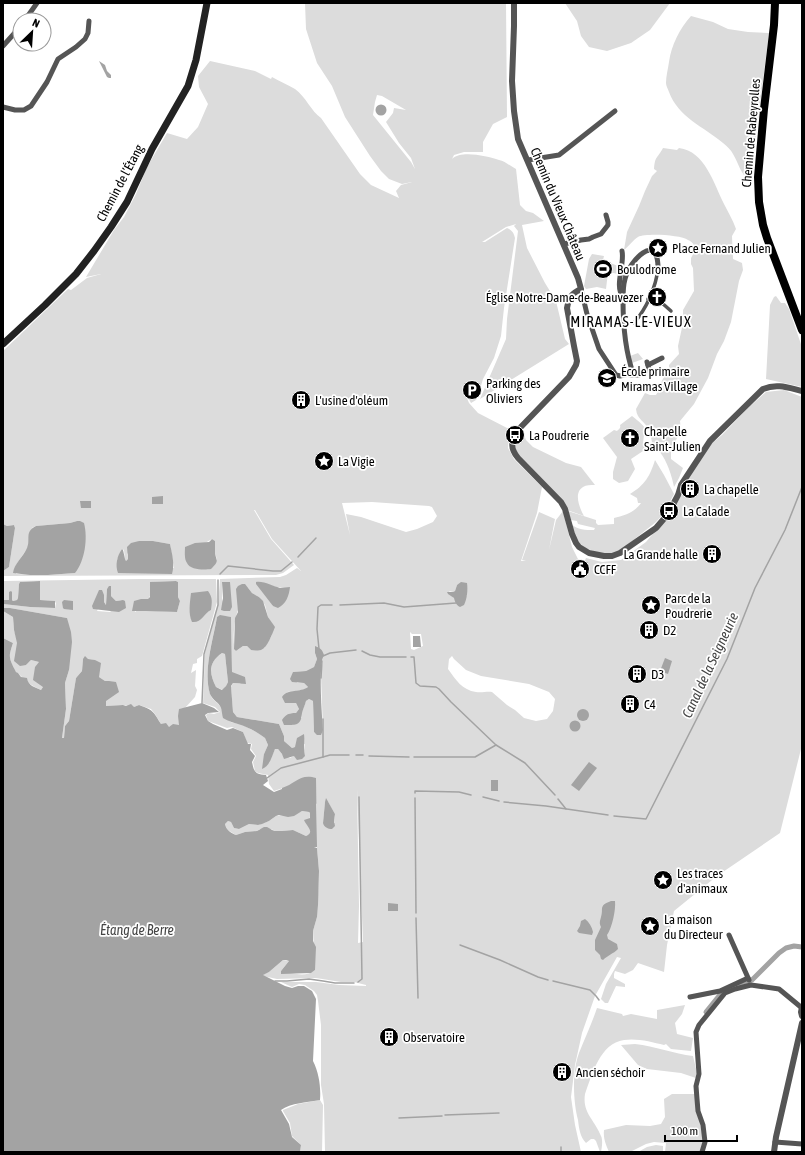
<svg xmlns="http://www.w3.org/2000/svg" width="805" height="1155" font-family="'Asap Condensed',sans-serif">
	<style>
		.green { fill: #dcdcdc; fill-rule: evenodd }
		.water { fill: #a3a3a3; fill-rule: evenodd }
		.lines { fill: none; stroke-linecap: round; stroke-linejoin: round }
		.stream { stroke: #a3a3a3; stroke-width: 1.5 }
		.canal { stroke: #a3a3a3; stroke-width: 5 }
		.pedestrian { stroke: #555; stroke-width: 3.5 }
		.minor { stroke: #555; stroke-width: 5 }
		.tertiary { stroke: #555; stroke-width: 6 }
		.secondary { stroke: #222; stroke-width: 7 }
		.primary { stroke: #000; stroke-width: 8 }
		.labels { text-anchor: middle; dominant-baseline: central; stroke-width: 3.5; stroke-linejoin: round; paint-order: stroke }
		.street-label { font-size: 13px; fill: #000; stroke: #fff }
		.poi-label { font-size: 13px; fill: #000; stroke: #fff; text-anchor: start }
		.water-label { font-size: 14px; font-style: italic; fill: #444; stroke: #fff }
		.quarter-label { font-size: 15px; letter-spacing: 1px; fill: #000; stroke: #fff }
	</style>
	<rect width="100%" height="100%" fill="#fff"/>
	<g class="green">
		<path d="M 305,3 L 506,3 L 507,117 L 493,124 L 483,142 L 483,152 L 464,152 L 454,155 L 452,159 C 461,150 487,156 499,160 C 505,161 510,166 516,169 L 520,205 L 526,211 L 533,213 L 544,221 L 522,225 L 527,248 L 545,283 L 556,301 L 565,339 L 569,344 L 480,399 L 506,339 L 507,319 L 518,231 L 514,226 L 516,224 L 506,227 L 482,242 L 485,242 L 507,228 C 512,230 514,233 515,238 L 504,308 L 501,336 L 494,358 L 483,379 L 478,396 L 476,400 L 471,403 L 461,384 L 469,403 L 478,413 L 509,429 L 508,448 L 514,459 L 542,487 L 537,513 L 521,561 L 526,561 L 522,560 L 539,512 L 555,519 L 549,550 L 556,520 L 563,511 L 572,547 L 579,561 L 578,566 L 583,565 L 586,558 L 602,562 L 621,560 L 646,542 L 670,513 L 684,483 L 704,450 L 722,435 L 748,408 L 766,392 L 784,390 L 802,397 L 802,745 L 780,833 L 717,876 L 674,911 L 667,945 L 664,972 L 638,963 L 633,970 L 625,974 L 615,971 L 614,974 L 614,978 L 625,984 L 625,987 L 616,986 L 608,1003 L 605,1003 L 601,999 L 606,984 L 621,958 L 617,957 L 595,996 L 582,1033 L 575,1065 L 571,1097 L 575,1125 L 581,1152 L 325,1152 L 324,1104 L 321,1085 L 321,1025 L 318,1001 L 317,995 L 314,991 L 305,985 L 299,984 L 292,987 L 281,982 L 316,982 L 339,985 L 366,986 L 366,985 L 354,982 L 341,982 L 316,978 L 277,979 L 263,976 L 262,975 L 269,972 L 283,960 L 289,961 L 281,971 C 292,973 306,978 315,970 L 313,931 L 317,917 L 319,871 L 317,848 L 317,804 L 283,788 L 274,791 L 269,784 L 268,775 L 258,773 L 255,771 L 253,762 L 256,756 L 251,749 L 252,744 L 247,743 L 243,732 L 232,727 L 227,728 L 208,721 L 206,715 L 209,713 L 214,714 L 220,712 L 215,707 L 203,703 L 205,653 L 218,605 L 220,579 L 280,577 L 286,575 L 297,568 L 301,571 L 272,539 L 255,510 L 254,510 L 271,539 L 294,565 L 283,573 L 276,575 L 3,576 L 3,571 L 9,567 L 15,528 L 14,525 L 7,526 L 3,524 L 3,351 L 68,289 L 71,290 L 87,278 L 101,274 L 86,277 L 114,230 L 124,217 L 136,194 L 147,167 L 167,133 L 187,139 L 198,127 L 208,104 L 199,87 L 198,76 L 210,61 L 255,71 L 271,79 L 272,77 C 279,81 288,85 295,89 C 306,97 311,111 321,118 L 360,174 L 371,185 L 399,198 L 396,191 L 401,185 L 412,182 L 402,184 L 389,179 L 381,171 L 370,156 L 345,117 L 332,86 L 317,63 L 306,29 ZM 377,95 L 382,96 L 406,110 L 394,108 L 393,113 L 386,122 L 399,143 L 411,158 L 415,169 L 411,162 L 373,115 L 375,102 ZM 372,502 L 429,506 L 432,507 L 437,516 L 433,522 L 417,529 L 406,532 L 361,517 L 346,514 L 350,535 L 342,503 ZM 77,521 L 75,573 L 48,575 L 16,574 L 16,565 L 28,547 L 32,528 L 36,526 L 70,523 ZM 212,539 L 215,541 L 215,552 L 217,560 L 195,543 L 205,543 ZM 139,541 L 153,541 L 170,544 L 174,568 L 117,560 L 122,549 L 124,550 L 125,559 L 126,561 L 128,559 L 127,554 ZM 222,582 L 230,583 L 222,602 ZM 260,582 C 266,584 278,588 285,588 L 273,606 ZM 467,583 L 467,596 L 454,598 L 449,591 L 453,592 L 455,591 L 457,585 ZM 248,588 L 252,593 L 259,597 L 265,605 L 268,617 L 274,627 L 271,637 L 264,648 L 251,650 L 247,646 L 243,646 L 236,651 C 232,646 234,624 236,617 C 238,607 244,598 248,588 ZM 220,616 L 231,617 L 232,673 L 241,684 L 233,683 L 231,687 L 233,712 L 237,717 L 279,724 L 284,736 L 284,741 L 292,748 L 305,744 L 304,750 L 290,758 L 282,754 L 278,749 L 275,749 L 270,760 L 265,767 L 264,754 L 268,745 L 265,738 C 257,732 249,728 241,724 C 237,723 232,723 229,721 C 224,717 223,713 221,708 C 219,703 213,701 211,696 C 202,674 213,640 217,617 ZM 410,632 L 412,634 L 421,634 L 423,646 L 414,650 L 411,649 ZM 315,653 L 323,658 L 321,676 L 323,730 L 318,735 L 314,732 L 313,701 L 309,699 L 306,701 L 302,712 L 302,718 L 289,713 L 296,713 L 299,709 L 296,703 L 287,692 L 304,690 L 308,687 L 304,683 L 297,683 L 293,672 L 306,671 L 314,667 L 317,659 ZM 452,656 L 454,659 L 466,670 L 481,676 L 529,684 L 549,692 L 555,699 L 553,711 L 547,719 L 536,721 L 524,718 L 515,710 L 507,705 L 492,692 C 487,691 482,693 476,692 C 462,690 456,680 448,669 L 449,659 ZM 357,789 L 363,942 L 358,943 L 359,906 ZM 325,802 L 328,802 L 335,814 L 334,821 L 335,823 L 323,823 Z"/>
		<polygon points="565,3 670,3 650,30 631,43 607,51 589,47 581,36 577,21"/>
		<path d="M 691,16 L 713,22 L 728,29 L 748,32 L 769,33 L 751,176 L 749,180 C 740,173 739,164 733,154 C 731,150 727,146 723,143 C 704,127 678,117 669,92 C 668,89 666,86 666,83 C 666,76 668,69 669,62 C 671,46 680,28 691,16 Z"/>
		<path d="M 663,148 L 677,150 L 679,148 C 705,151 714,184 724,204 C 728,212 733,220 736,229 L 732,236 L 733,259 L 742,263 L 743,270 L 739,281 L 731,322 L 724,341 L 717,354 L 708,378 L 694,404 L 680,421 L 681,431 L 671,449 L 671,459 L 683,468 L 679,478 L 674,487 C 672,476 667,461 660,452 C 658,448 653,446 652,442 C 651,438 651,434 649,430 C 645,421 637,420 636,409 L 645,393 L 650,395 L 656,395 C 662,387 659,379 669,373 L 669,365 L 679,354 L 678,346 L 683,323 L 683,310 L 694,291 L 693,268 L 691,264 L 691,258 L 696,249 C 694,245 693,242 688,240 C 681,235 646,233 638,237 C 633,240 629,246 624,250 L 627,232 L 639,206 L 645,191 L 652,176 L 657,171 L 654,169 C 655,156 657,159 663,148 Z"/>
		<polygon points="592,254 604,256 603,260 618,266 618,274 608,272 606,289 597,287 586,289 584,286 589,259"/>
		<polygon points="776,296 781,303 785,303 789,309 802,347 802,387 766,379 770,305 774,297"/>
		<polygon points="638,353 643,359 632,363 630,356"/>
		<path d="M 632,416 C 638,421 645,425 647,433 L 644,435 L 643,443 L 646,449 L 631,459 L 635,469 L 628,481 L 619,483 L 613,479 L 613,472 L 617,457 L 603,438 L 614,430 L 617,431 C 619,429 621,428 620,425 Z"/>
		<path d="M 523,432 L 526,440 L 533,447 L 566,463 L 581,467 L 595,485 C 591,485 586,485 583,487 C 573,493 580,509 584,516 L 567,510 L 517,454 C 514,445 514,438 523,432 Z"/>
		<path d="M 655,460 L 664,475 L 674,494 L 664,513 L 656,522 L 617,553 L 603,554 L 582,547 L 577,542 L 571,524 C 578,530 585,530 594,530 L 595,528 L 578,524 L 577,521 L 571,520 L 568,511 L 596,520 L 596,523 L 598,525 L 614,524 L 614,518 C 624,516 635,512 641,503 L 638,503 L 637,498 L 630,494 C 645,485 650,476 655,460 Z"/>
		<path d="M 142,579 L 216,579 L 217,602 L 202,656 L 197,659 L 197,663 L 193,664 L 191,673 L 196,670 L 195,686 L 197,690 L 195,697 L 185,708 L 179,709 L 179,725 L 169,727 L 161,724 L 155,714 L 151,709 L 139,705 L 134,707 L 123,705 L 106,706 L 105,701 L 109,681 L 105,681 L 99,677 L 95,660 L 83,659 L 82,671 L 76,678 L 69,721 L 65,726 L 64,738 L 62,738 L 66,709 L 65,683 L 69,670 L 67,618 L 10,608 L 3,608 L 3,604 L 30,607 L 55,608 L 56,603 L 54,601 L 40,600 L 40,581 L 20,582 L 19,584 L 18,598 L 17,600 L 13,601 L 12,600 L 12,592 L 9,592 L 9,600 L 3,600 L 3,581 ZM 176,581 L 178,582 L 178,597 L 180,601 L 177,612 L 138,610 L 135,612 L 134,606 C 139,601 141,599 148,600 C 151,595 152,590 150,586 L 152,582 ZM 111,586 L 111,596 L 116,601 L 122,600 L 110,612 L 97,611 L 104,595 L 104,602 L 106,605 L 107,589 ZM 192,593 L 211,610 L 191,620 L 190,606 Z"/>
		<path d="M 3,611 L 13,617 L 14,630 L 18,643 L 15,661 L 26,665 L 31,660 L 39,662 L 43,687 L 41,690 C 36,688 31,685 26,681 C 22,678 20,674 16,672 C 9,658 8,658 13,643 L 3,638 Z"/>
		<path d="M 222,653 L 225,654 L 228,682 L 226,686 L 223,690 L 216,687 C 209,673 208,663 222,653 Z"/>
		<path d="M 302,811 L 309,812 L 310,813 C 310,816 310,818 309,820 C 309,827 314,832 306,836 L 293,830 L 282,831 L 273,831 L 272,829 L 260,829 L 257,831 L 245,832 L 236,835 C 231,832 226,830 225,824 L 228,821 L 231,822 L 234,828 L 239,829 L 249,824 L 258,825 L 269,821 L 276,816 L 297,813 Z"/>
		<path d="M 685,1005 L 682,1014 L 675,1023 L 677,1034 L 693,1038 L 691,1051 L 671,1049 L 666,1044 L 664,1045 C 652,1042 637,1038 624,1040 C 600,1043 592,1075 585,1094 C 582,1113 595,1120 601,1136 C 603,1140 602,1147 601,1152 L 600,1152 L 596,1141 L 594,1139 L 591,1139 L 586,1143 C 580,1137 579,1128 578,1120 C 573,1101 572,1072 579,1053 C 585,1038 592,1023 597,1008 L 622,1014 L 623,1016 L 631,1014 L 657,1019 L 657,1010 Z"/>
		<path d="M 635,1044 C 655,1046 674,1054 693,1056 L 697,1073 L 696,1078 L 681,1073 L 647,1069 L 638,1065 L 621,1045 Z"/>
		<path d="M 672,1094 L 695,1094 L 703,1138 L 701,1152 L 665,1152 L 666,1143 L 654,1142 L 646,1144 L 630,1152 L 609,1152 C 606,1145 603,1138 604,1130 L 626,1125 L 650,1126 L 661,1124 L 665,1117 L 664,1099 Z"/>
		<polygon points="320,1100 323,1105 322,1152 300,1152 301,1145 292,1136 290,1123 283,1111 283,1110 298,1104"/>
		<polygon points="656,1145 663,1146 663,1152 638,1152 647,1147"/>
	</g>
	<g class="water">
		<polygon points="99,61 105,65 107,71 111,75 111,78 109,78 107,77"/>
		<circle cx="381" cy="110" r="5.5"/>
		<polygon points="163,496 163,504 152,504 152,497"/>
		<polygon points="80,501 91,501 91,508 81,508"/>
		<path d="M 77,521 L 80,521 L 84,523 C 88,538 85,561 75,573 L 48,575 L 30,575 L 13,573 C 14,564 23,557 27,548 C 31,539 24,532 36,526 L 70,523 Z"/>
		<polygon points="3,524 7,526 14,525 15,528 9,567 3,571"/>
		<path d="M 212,539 L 215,541 C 215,545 215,548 215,552 C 216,562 220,560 211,569 C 204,570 190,570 187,563 C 184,559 185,551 185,547 L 195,543 L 209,542 Z"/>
		<path d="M 139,541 L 153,541 L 170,544 C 172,554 175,564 172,574 L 118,573 C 115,565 117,556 122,549 L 123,550 L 125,559 L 126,561 L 128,559 L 127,547 L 131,543 Z"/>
		<polygon points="40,581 40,600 55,601 55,608 30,607 3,604 3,600 9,600 9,592 11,591 12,592 12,600 13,601 17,600 18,598 19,584 20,582"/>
		<polygon points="176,581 178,582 178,597 180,601 177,612 146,611 132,611 134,601 141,599 148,599 150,597 150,582"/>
		<polygon points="222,582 230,582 232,607 230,611 224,611 221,610 223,598"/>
		<path d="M 256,582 C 265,581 272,586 280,588 C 283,588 287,587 290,587 C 289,596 286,604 278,608 L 273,606 L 256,584 Z"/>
		<path d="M 461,582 L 467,583 C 468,590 467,599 464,605 L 460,607 C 456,605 455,602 454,598 L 448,594 L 447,592 L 453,592 L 455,591 L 457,585 Z"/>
		<path d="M 242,584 L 245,584 L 252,593 L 259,597 L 263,601 L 268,617 L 275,627 C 272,634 268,647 261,650 C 258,651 254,650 251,650 L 247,646 L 243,646 L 236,651 L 234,649 L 235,618 L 238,612 L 236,589 L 238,586 Z"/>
		<polygon points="109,586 111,586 111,596 116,601 123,600 125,601 126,608 119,612 93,609 92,606 99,590 102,590 104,595 104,602 106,605 107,589"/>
		<path d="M 208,591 C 213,598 212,602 211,610 C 203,614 202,623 192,622 C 188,614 190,602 191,593 Z"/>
		<polygon points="64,600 73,601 73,610 64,609 63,608 62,602"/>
		<path d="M 3,608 L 10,608 L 67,618 L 71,632 L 72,642 L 69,670 L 65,683 L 66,709 L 62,738 L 64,738 L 65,726 L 69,721 L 76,678 L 82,671 L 83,659 L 85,656 L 88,659 L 95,660 L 101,663 L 99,677 L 105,681 L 109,681 L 116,682 L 119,692 L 106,701 L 106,706 L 123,705 L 126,706 L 131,704 L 134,707 L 139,705 C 153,710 153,711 161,724 L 166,723 L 169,727 L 173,724 L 179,725 L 178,716 L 179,709 L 202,703 L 214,708 L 219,712 L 208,713 L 205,715 L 208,721 L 213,724 L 227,730 L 233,728 L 243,732 L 248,744 L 251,744 L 250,750 L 255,756 L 252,762 C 254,772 255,774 266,775 L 268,781 L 263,785 L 274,792 L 282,789 L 282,788 C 295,784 300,773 316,778 L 317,847 L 314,847 L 317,848 L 319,871 L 318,905 L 317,917 L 313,931 L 313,941 L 316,947 L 315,970 L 311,973 L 281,974 L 281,971 L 289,961 L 286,960 L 283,960 L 269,972 L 263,975 L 285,986 L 292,988 L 298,986 L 304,986 L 312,991 L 316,999 L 313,1061 C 319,1073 321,1087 320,1100 C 309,1102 290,1103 281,1110 L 289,1124 L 292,1137 L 301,1145 L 300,1152 L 3,1152 L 3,638 L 13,643 C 8,658 9,658 16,672 L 18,673 L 21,677 L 27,678 C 28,686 35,687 41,690 L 43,687 L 33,680 L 35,667 L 39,662 L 31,660 L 26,665 L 20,666 L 14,661 L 17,643 L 14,630 L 13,617 L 3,611 ZM 302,811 L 309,812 L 310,813 L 310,818 L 304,820 C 307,827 315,832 306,836 L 293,830 L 282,831 L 274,831 L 267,827 L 264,827 L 257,831 L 245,832 L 236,835 C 231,833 226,830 225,824 L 228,821 L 231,822 L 234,828 L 239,829 L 249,824 L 258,825 L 262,824 L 269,821 L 276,816 L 279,815 L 288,817 L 294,816 Z"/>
		<path d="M 220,615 L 231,617 L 232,672 L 245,677 L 246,684 L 233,683 L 231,686 L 233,712 L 237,717 L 279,724 L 284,736 L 284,741 L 292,748 L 295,747 L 297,738 L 304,734 C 305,741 303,748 305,756 L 302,759 L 297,760 L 294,756 L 284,759 L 282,754 L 278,749 L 275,749 C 272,756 270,766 262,769 L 264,754 L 268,745 L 265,738 C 257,732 248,727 238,724 C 232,722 228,721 223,718 C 222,715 222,711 221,708 C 219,702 213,701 210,694 C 203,670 213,641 217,617 ZM 222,653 L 225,654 L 228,682 L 226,686 L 222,690 L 216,687 C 209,673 208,663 222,653 Z"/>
		<polygon points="413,636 420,636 421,647 413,647"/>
		<path d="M 315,646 C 320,648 322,649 324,655 C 318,665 322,715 323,730 L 321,735 L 317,735 L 314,732 L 313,701 L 309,699 L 306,701 C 305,705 303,709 302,713 C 301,726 296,725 284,725 L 282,720 C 286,714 289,713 296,713 L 299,709 L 296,703 L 285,703 L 282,697 C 288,688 300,693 308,687 L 304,683 L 292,682 L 290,679 L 293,672 L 306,671 L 314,667 L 317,659 L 315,653 Z"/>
		<polygon points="665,658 672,661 668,674 660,671"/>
		<circle cx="583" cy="715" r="6"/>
		<circle cx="575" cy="726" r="5.5"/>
		<polygon points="589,762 597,768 579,791 571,785"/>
		<rect x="491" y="780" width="7" height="11"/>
		<path d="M 326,798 L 335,814 L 334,821 L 335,826 L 332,829 C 328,829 324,827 323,823 L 325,802 Z"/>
		<path d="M 611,901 L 615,901 C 616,910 612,928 607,935 L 608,939 L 617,944 L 618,949 C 613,954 608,955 603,960 L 601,959 L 600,955 L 595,950 L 595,940 L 601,927 C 599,923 600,921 601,917 C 604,908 598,906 611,901 Z"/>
		<polygon points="388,903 398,904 398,911 388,911"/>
		<path d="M 585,919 C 589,922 592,927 593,932 L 592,935 L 579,933 L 577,931 L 580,926 L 581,921 Z"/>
	</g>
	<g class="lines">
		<g class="stream">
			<polyline points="298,557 316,538"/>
			<polyline points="220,574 228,566 273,571 281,571 292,562"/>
			<polyline points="340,605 384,603 404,607 456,603"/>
			<polyline points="319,649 317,629 318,607 321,605 332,605"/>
			<polyline points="362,651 370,655 380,657 406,657"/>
			<polyline points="323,656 330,653 356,650"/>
			<polyline points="411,657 414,657 416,683 420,686 436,687 439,689 451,702 496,745 525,763 555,795"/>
			<polyline points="321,678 322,661"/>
			<polyline points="202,703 204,654 218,605 218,580"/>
			<polyline points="356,755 363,755"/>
			<polyline points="369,756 409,757"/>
			<polyline points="323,757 330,755 349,755"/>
			<polyline points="414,757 475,757 496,745"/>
			<polyline points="267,778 281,768 323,757 323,719"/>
			<polyline points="415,793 415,791 459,792 471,795"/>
			<polyline points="483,797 499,801"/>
			<polyline points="415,798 416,913"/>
			<polyline points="558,799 566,809"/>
			<polyline points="504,802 546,806 608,815"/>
			<polyline points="614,816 646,819 727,659 755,588 785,530 802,487"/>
			<polyline points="416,918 418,998"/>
			<polyline points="460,945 500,960 538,977 548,980"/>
			<polyline points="275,981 287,981 309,979 323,981 335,983 354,983"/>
			<polyline points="553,981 590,990 596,996 599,1000"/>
			<polyline points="358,982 362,979 359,797"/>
			<polyline points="445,1115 499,1113"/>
			<polyline points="399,1118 442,1116"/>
			<polyline points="561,1147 561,1152"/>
		</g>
		<g class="canal">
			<polyline points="739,985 752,980 779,953 786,948 794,946 802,947"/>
			<polyline points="706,1012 723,991 726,990"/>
		</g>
		<g class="pedestrian">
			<polyline points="648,299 662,303 671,311"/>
			<path d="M 634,323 C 646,309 656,288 658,268"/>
		</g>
		<g class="minor">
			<polyline points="25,20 37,3"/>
			<polyline points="3,46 20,27"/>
			<polyline points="3,107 15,110 24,110 31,106 47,82 58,59 76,47 85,39 88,33 89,21"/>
			<polyline points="528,160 559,155 615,111"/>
			<polyline points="564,244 581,240 589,239 593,237 601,234 608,225 608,222 606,215"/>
			<path d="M 622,251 C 625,264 614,286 623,297"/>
			<path d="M 581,289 L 587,314 L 599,349 L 616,375 L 620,376 L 633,373 C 625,350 623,325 623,300 C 623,293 623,286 625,279 C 629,261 658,231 658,268"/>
			<polyline points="648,365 662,358"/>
			<polyline points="630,375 639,375 649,369 647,362"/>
			<polyline points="729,935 749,980"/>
			<polyline points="690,997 720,991 748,978"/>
			<polyline points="775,1142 802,1144"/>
			<polyline points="702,1152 705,1142 703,1125 698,1111 697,1099 696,1086 699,1074 696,1032 699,1025 725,993 735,989 751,985 779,989 802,1008"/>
		</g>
		<g class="tertiary">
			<path d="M 514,3 L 514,26 L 512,81 L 514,111 L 518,139 L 578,278 L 581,289 C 571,294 569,297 567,308 L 574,346 L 577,361 L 576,365 L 569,377 L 517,431 C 511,442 510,448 518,458 L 561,502 L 565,509 L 572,534 L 576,543 L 579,547 L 589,553 L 604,556 L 612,556 L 620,553 L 656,528 L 668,514 L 678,495 L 681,485 L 710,441 L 763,389 C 777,383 789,388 802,391"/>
			<polyline points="802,1007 801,1012 802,1016"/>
			<polyline points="774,1152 776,1137 802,1023"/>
		</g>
		<polyline class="secondary" points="3,344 45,305 76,274 94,251 111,227 127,202 152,149 188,86 196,60 207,3"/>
		<polyline class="primary" points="775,3 774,25 764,109 758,177 759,202 763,225 767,238 802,330"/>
	</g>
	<defs>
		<symbol id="sight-disc" viewBox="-11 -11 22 22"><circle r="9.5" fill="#000" stroke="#fff"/><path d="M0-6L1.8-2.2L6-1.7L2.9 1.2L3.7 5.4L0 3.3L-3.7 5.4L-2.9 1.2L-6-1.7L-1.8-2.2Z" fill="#fff"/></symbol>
		<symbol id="stadium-disc" viewBox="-11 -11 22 22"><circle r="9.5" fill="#000" stroke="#fff"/><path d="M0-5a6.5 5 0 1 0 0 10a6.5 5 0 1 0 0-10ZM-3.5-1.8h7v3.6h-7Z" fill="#fff"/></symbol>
		<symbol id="church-disc" viewBox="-11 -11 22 22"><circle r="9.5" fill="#000" stroke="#fff"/><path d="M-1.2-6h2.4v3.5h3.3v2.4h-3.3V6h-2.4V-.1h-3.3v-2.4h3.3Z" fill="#fff"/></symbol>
		<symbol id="school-disc" viewBox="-11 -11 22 22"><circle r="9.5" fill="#000" stroke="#fff"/><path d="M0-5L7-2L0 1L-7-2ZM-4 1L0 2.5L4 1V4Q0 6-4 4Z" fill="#fff"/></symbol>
		<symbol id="parking-disc" viewBox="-11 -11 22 22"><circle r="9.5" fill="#000" stroke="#fff"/><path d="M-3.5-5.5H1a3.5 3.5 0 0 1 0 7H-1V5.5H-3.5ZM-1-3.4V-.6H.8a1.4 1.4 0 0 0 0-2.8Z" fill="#fff"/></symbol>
		<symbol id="building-disc" viewBox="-11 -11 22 22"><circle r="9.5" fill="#000" stroke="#fff"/><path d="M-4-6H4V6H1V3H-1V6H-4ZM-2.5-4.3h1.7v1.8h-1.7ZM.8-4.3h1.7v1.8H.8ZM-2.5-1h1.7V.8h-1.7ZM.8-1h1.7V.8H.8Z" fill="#fff"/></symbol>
		<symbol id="bus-disc" viewBox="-11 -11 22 22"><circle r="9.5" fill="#000" stroke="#fff"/><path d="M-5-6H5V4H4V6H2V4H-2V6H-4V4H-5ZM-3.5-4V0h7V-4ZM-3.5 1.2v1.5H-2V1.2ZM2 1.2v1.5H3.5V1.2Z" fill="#fff"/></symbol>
		<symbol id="civic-disc" viewBox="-11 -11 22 22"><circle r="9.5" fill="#000" stroke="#fff"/><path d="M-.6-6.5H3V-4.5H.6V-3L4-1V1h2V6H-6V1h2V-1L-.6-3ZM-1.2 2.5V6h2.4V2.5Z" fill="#fff"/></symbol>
	</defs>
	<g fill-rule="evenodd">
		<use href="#sight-disc" x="647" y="237" width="22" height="22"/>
		<use href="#stadium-disc" x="592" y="258" width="22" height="22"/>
		<use href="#church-disc" x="646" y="286" width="22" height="22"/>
		<use href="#school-disc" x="596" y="367" width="22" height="22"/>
		<use href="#parking-disc" x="461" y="379" width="22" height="22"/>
		<use href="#building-disc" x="290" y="389" width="22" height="22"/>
		<use href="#bus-disc" x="504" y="424" width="22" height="22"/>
		<use href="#church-disc" x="619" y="427" width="22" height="22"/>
		<use href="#sight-disc" x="313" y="450" width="22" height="22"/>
		<use href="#building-disc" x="679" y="478" width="22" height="22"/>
		<use href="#bus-disc" x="658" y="500" width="22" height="22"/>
		<use href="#building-disc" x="701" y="543" width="22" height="22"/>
		<use href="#civic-disc" x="569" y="558" width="22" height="22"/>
		<use href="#sight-disc" x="640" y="594" width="22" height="22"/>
		<use href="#building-disc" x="638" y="619" width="22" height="22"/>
		<use href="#building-disc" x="626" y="663" width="22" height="22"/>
		<use href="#building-disc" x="619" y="693" width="22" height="22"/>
		<use href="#sight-disc" x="652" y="869" width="22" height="22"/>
		<use href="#sight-disc" x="639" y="915" width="22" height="22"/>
		<use href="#building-disc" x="378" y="1026" width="22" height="22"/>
		<use href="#building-disc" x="551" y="1061" width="22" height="22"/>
	</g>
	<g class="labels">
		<g class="street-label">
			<text transform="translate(751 133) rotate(-85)">Chemin de Rabeyrolles</text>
			<text transform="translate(120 183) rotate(-62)">Chemin de l’Étang</text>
			<text transform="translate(558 204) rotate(67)">Chemin du Vieux Château</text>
		</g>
		<g class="poi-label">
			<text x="672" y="248">Place Fernand Julien</text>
			<text x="617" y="269">Boulodrome</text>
			<text x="643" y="297" text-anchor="end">Église Notre-Dame-de-Beauvezer</text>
			<text x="621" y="371">École primaire<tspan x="621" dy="15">Miramas Village</tspan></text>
			<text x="486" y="383">Parking des<tspan x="486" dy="15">Oliviers</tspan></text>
			<text x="315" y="400">L'usine d'oléum</text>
			<text x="644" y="431">Chapelle<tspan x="644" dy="15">Saint-Julien</tspan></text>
			<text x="529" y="435">La Poudrerie</text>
			<text x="338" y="461">La Vigie</text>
			<text x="704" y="489">La chapelle</text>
			<text x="683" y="511">La Calade</text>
			<text x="698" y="554" text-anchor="end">La Grande halle</text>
			<text x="594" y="569">CCFF</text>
			<text x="665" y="598">Parc de la<tspan x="665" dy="15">Poudrerie</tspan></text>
			<text x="663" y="630">D2</text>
			<text x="651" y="674">D3</text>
			<text x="644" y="704">C4</text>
			<text x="677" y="873">Les traces<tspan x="677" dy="15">d'animaux</tspan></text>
			<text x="664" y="919">La maison<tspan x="664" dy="15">du Directeur</tspan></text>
			<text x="403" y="1037">Observatoire</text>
			<text x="576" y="1072">Ancien séchoir</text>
		</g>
		<g class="water-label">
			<text transform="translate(710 665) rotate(-65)">Canal de la Seigneurie</text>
			<text x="137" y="930">Étang de Berre</text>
		</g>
		<g class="quarter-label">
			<text x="631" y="321">MIRAMAS-LE-VIEUX</text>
		</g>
	</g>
	<rect width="805" height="1155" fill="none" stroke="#000000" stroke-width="8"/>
	<g transform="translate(32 32) rotate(25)"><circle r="19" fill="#ffffff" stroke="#999999"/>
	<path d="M0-3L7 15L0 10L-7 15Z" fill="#000000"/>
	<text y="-6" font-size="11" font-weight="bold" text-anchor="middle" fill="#000000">N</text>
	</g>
	<path d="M665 1135v6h72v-6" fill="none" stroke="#000000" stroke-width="2"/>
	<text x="671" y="1135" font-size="12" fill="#000000" stroke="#ffffff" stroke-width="3" paint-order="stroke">100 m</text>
</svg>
